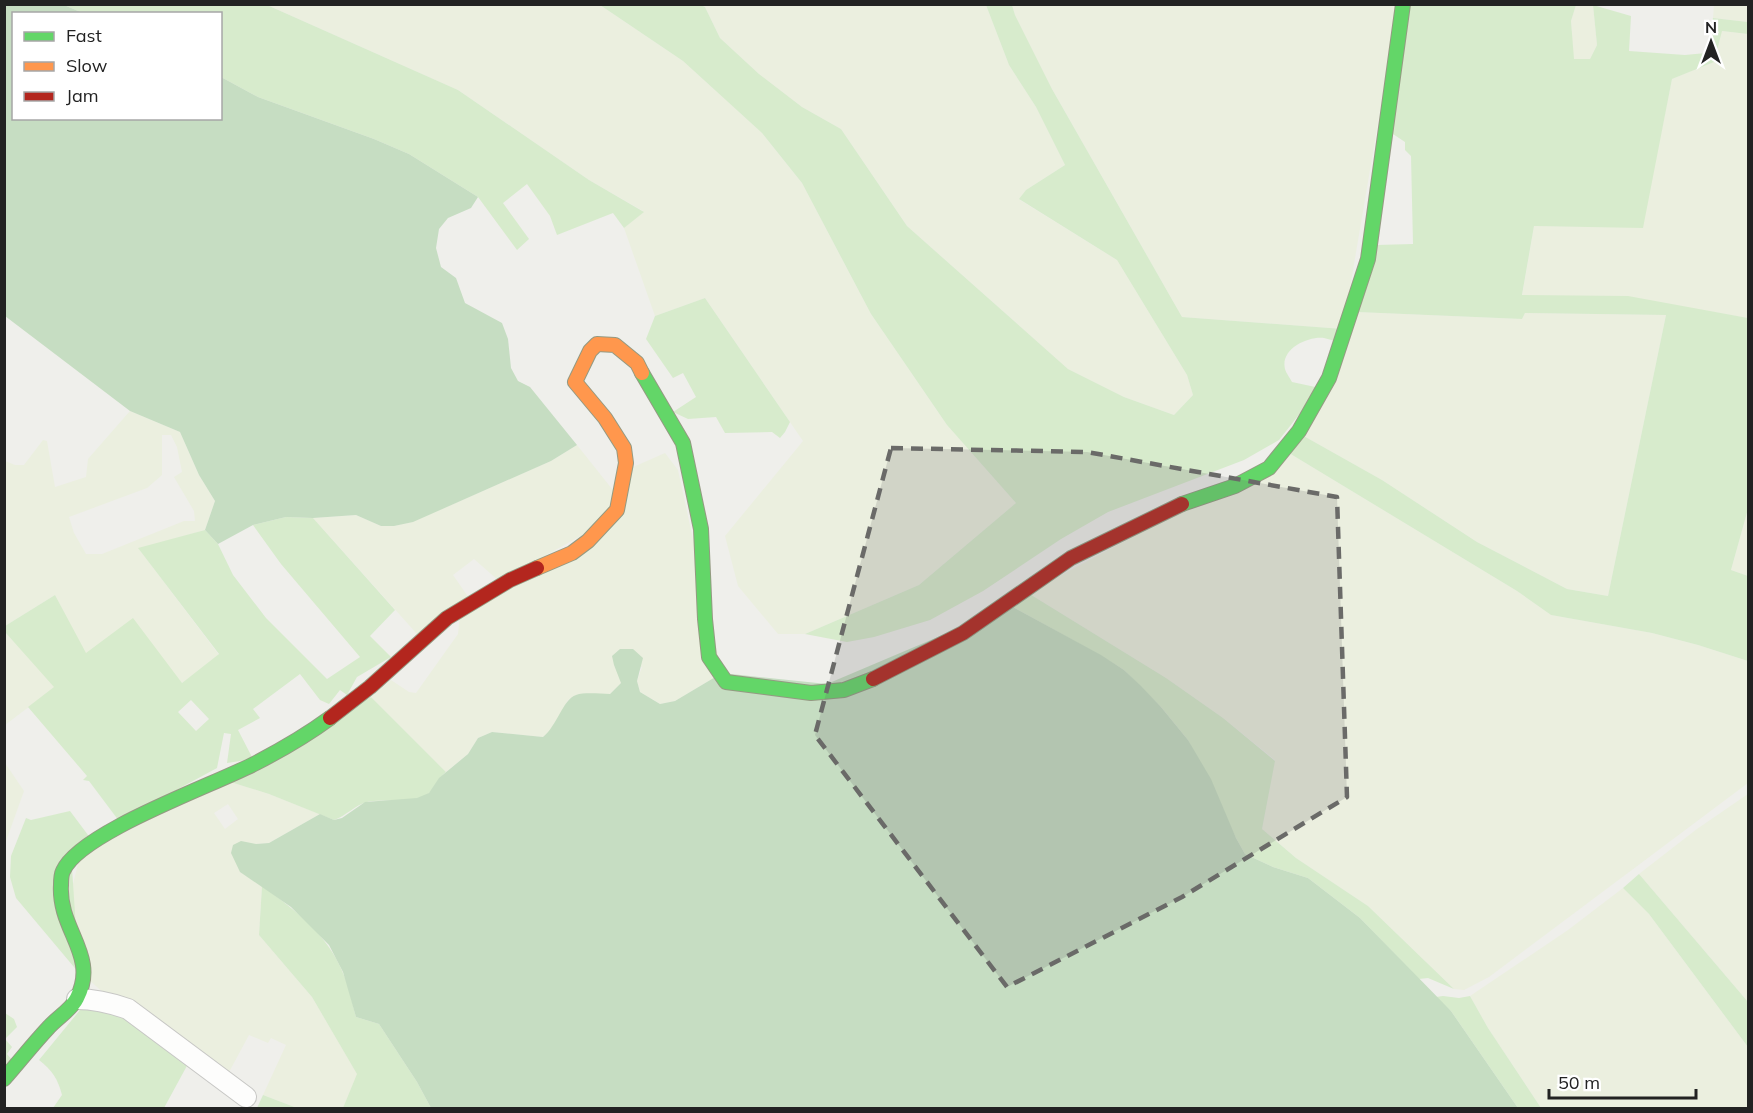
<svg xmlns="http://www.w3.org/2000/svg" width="1753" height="1113" font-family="Mulish,sans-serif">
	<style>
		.farmland { fill: #ebefdf; fill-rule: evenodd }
		.grass { fill: #d7ebcc; fill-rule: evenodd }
		.forest { fill: #c6ddc2 }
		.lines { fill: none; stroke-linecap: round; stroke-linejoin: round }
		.street-casing { stroke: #c7c7c5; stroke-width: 22 }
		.fast-casing { stroke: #949a82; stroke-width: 16 }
		.slow-casing { stroke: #949a82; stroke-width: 16 }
		.jam-casing { stroke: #949a82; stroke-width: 16 }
		.street { stroke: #fdfdfc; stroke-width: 20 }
		.fast { stroke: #63d668; stroke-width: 14 }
		.slow { stroke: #ff974d; stroke-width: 14 }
		.jam { stroke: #b3261e; stroke-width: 14 }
		.marked { fill: #6a6a68; fill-opacity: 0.2; stroke: #6a6a68; stroke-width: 4.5; stroke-dasharray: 12 8; stroke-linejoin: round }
	</style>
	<rect width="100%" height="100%" fill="#efefeb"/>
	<g class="farmland">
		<polygon points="267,5 600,5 683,61 762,133 802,183 871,314 947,425 1016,503 919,585 805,634 778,634 738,586 725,536 803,441 705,298 655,316 624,228 643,211 589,180 458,90"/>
		<polygon points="699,5 986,5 1009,65 1036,107 1065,165 1026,190 1020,200 1117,260 1187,375 1193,395 1174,415 1124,397 1068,369 907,226 841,129 802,107 759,74 720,38 705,7"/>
		<polygon points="1012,5 1398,5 1343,329 1182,317 1052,89 1015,15"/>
		<polygon points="1576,5 1593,5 1597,45 1590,59 1573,59 1571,21"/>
		<polygon points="1714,5 1748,5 1748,22 1713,18"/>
		<polygon points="1721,31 1748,34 1748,318 1707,311 1522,296 1534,226 1642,227 1672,79 1713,62"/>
		<polygon points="1357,312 1522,319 1525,313 1666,315 1608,596 1567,589 1477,542 1382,480 1302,435"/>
		<path d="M 130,411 L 180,432 L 199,475 L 215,501 L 205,530 L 139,549 L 219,655 L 182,683 L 85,653 L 55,595 L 5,626 L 5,461 L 15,465 L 24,465 L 43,440 L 47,441 L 55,487 L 86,477 L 88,459 ZM 162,435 L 171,435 L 177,447 L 182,472 L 174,477 L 194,511 L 195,521 L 184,521 L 102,554 L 86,554 L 74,533 L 69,517 L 147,488 L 162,475 Z"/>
		<polygon points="577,445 616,494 597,527 499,581 474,559 453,575 469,598 417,634 313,518 356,515 381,526 394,526 412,522 551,461"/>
		<polygon points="665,453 678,470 722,673 675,701 660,704 640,692 637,681 642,667 614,665 622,682 610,694 576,695 568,700 552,730 543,737 492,732 478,738 468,754 446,772 371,697 391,680 409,692 416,693 458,634 460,614 569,559 631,468"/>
		<polygon points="1289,453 1517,591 1551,615 1652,633 1698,645 1748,661 1748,783 1489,977 1464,990 1454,989 1368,906 1296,858 1262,829 1275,760 1223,718 1166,678 1028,593"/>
		<polygon points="1748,509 1748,576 1731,570"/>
		<polygon points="5,632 55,687 5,725"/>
		<polygon points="5,763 24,791 5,844"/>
		<path d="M 224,780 L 269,794 L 320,814 L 269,843 L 256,844 L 240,872 L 262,886 L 259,935 L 312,997 L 358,1075 L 343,1108 L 297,1108 L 263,1095 L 286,1045 L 271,1038 L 268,1043 L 249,1035 L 228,1074 L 106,995 L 88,979 L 66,912 L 80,856 ZM 228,804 L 238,819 L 225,829 L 214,813 Z"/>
		<polygon points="1748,794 1748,1002 1639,874 1697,829"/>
		<polygon points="1623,888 1649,914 1748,1047 1748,1108 1541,1108 1488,1028 1470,996 1568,930"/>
	</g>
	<g class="grass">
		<path d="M 699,4 L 705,7 L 720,38 L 759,74 L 802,107 L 841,129 L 907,226 L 1068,369 L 1124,397 L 1174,415 L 1193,395 L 1187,375 L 1117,260 L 1019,199 L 1026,190 L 1065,165 L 1036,107 L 1009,65 L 986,5 L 1012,5 L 1015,15 L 1052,89 L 1182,317 L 1343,329 L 1338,342 C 1334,341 1329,339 1324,338 C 1308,336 1280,349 1285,369 C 1286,373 1290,378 1292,382 L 1320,388 L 1279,440 L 1244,460 L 1108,512 L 1061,539 L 983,591 L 930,620 L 874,637 L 847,642 L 805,634 L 919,585 L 1016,503 L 947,425 L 871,314 L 802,183 L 762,133 L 683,61 L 600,5 Z"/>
		<polygon points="64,5 267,5 458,90 589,180 644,212 624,228 613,213 557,235 550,216 527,184 503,203 529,239 517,250 478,197 409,154 374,139 258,97 221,77 220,14 83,13"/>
		<polygon points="1409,5 1576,5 1571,21 1574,59 1590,59 1597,45 1593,5 1631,16 1629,51 1685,55 1706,53 1713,18 1748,22 1748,34 1722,31 1714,62 1672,79 1643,228 1534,226 1522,295 1628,296 1748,318 1748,509 1731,570 1748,576 1748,661 1698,645 1652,633 1551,615 1517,591 1289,453 1302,435 1382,480 1477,542 1567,589 1608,596 1666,315 1525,313 1522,319 1357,312 1376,245 1413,244 1411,156 1405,150 1405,142 1390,132"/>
		<polygon points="705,298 790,422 785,432 780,438 772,432 725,433 716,417 688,419 673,412 696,397 683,373 673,378 646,339 655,316"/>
		<path d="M 286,517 L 313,518 L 395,610 L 370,636 L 391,657 L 357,677 L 347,695 L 340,690 L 329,704 L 320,700 L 300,674 L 253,709 L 260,718 L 238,730 L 253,759 L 227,763 L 231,734 L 224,733 L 217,768 L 119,821 L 89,781 L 83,780 L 87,776 L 28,707 L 54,687 L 5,632 L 5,626 L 55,595 L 86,653 L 133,618 L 182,683 L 219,654 L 138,548 L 205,530 L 218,544 L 233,575 L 266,618 L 327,679 L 360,657 L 281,564 L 253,525 ZM 191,700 L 209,719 L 196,731 L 178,712 Z"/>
		<polygon points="1028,593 1166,678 1223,718 1275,761 1262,829 1296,858 1368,906 1454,989 1428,978 1419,979 1360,918 1308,878 1273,867 1245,854 1236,838 1188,740 1161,707 1124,670 1100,655 1011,606"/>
		<path d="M 371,697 L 446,772 C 437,779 435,789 428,794 C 414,804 384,798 367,802 C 355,805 346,816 334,820 L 269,794 L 224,780 Z"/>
		<polygon points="70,811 91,839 71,853 79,973 16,898 10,877 11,856 26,818 31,820"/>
		<polygon points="1639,874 1748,1002 1748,1047 1649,914 1623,888"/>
		<path d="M 262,886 C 294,909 328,935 343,973 C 349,987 352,1002 356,1017 L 379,1024 L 417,1082 L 431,1108 L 343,1108 L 357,1074 L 312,997 L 259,935 Z"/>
		<polygon points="1443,996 1459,998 1470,996 1488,1028 1541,1108 1518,1108 1451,1011 1436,997"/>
		<path d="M 94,1006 L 115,1007 L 189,1062 L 164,1108 L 53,1108 L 62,1095 C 58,1079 52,1070 39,1060 L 80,1010 Z"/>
		<polygon points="5,1013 14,1019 17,1027 5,1039 12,1047 7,1054 13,1061 5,1072"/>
		<polygon points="263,1095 297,1108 257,1108"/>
	</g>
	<g class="forest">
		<polygon points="4,5 64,5 83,13 14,14 14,118 220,118 221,77 258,97 374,139 409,154 478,197 471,208 448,218 439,229 436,248 441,267 456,278 465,303 502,323 508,339 511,368 518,381 530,387 577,445 551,461 413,522 394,526 381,526 356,515 313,518 286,517 253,525 218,544 205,530 215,501 199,475 180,432 130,411 5,316"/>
		<path d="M 1011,606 L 1101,655 L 1124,670 L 1141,686 L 1161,707 L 1188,740 L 1211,779 L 1236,838 L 1245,854 L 1273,867 L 1308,878 L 1360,918 L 1451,1011 L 1518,1108 L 431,1108 L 417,1082 L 379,1024 L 356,1017 L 343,972 L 329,945 L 291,907 L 240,872 L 231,853 L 233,845 L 241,841 L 256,844 L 269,843 L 320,814 L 334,820 L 342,818 L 365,802 L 417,798 L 429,793 L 439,778 L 468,754 L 478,738 L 492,732 L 543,737 C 557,726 563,699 576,695 C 585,692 600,694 610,694 L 621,683 L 614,665 L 612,656 L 620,649 L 633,649 L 643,658 L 637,681 L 640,692 L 660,704 L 675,701 L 722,673 L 827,684 Z"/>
	</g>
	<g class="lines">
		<defs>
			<path id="street" d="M 77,999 C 96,999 111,1003 128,1009 L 246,1097"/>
			<g id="fast">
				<polyline points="642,373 683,443 701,529 705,619 709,657 726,682 811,693 844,690 873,679"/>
				<polyline points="1182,504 1235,486 1269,468 1299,431 1329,378 1368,259 1403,4"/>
				<path d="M 4,1079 C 19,1062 33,1044 49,1027 C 57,1018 72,1009 77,998 C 99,955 58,930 61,885 C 61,880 61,875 63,871 C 80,832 214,785 256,763 C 281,750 307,735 330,718"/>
			</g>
			<polyline id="slow" points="537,568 572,553 588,541 617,510 626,463 624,448 605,418 575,382 590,351 597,344 615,345 637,363 642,373"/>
			<g id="jam">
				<polyline points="873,679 963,633 1071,558 1182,504"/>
				<polyline points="330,718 370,687 447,618 510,580 537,568"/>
			</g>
		</defs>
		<use href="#street" class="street-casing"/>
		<use href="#fast" class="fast-casing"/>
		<use href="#slow" class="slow-casing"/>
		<use href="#jam" class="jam-casing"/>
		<use href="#street" class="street"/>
		<use href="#fast" class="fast"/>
		<use href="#slow" class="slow"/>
		<use href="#jam" class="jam"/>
	</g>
	<path class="marked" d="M 891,448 L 1087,452 L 1337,497 L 1347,797 L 1182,897 L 1007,987 L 815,735 Z"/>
	<rect width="1753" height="1113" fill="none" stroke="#222222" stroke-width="12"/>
	<rect x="12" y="12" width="210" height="108" fill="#ffffff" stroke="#a7a7a7" stroke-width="1.5"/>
	<rect x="24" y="32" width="30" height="9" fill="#63d668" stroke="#a7a7a7" stroke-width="1.5"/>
	<text x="66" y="42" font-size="18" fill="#222222">Fast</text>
	<rect x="24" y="62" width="30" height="9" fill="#ff974d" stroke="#a7a7a7" stroke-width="1.5"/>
	<text x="66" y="72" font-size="18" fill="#222222">Slow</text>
	<rect x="24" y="92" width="30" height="9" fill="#b3261e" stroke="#a7a7a7" stroke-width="1.5"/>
	<text x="66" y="102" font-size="18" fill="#222222">Jam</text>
	<g transform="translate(1711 42)" stroke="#ffffff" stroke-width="4.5" paint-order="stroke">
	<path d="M0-4.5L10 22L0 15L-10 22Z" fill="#222222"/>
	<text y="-9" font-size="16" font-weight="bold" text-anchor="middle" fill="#222222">N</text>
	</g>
	<path d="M1549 1089v9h147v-9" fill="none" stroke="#222222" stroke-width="3"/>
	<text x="1558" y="1089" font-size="18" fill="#222222" stroke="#ffffff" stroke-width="4.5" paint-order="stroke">50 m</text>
</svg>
